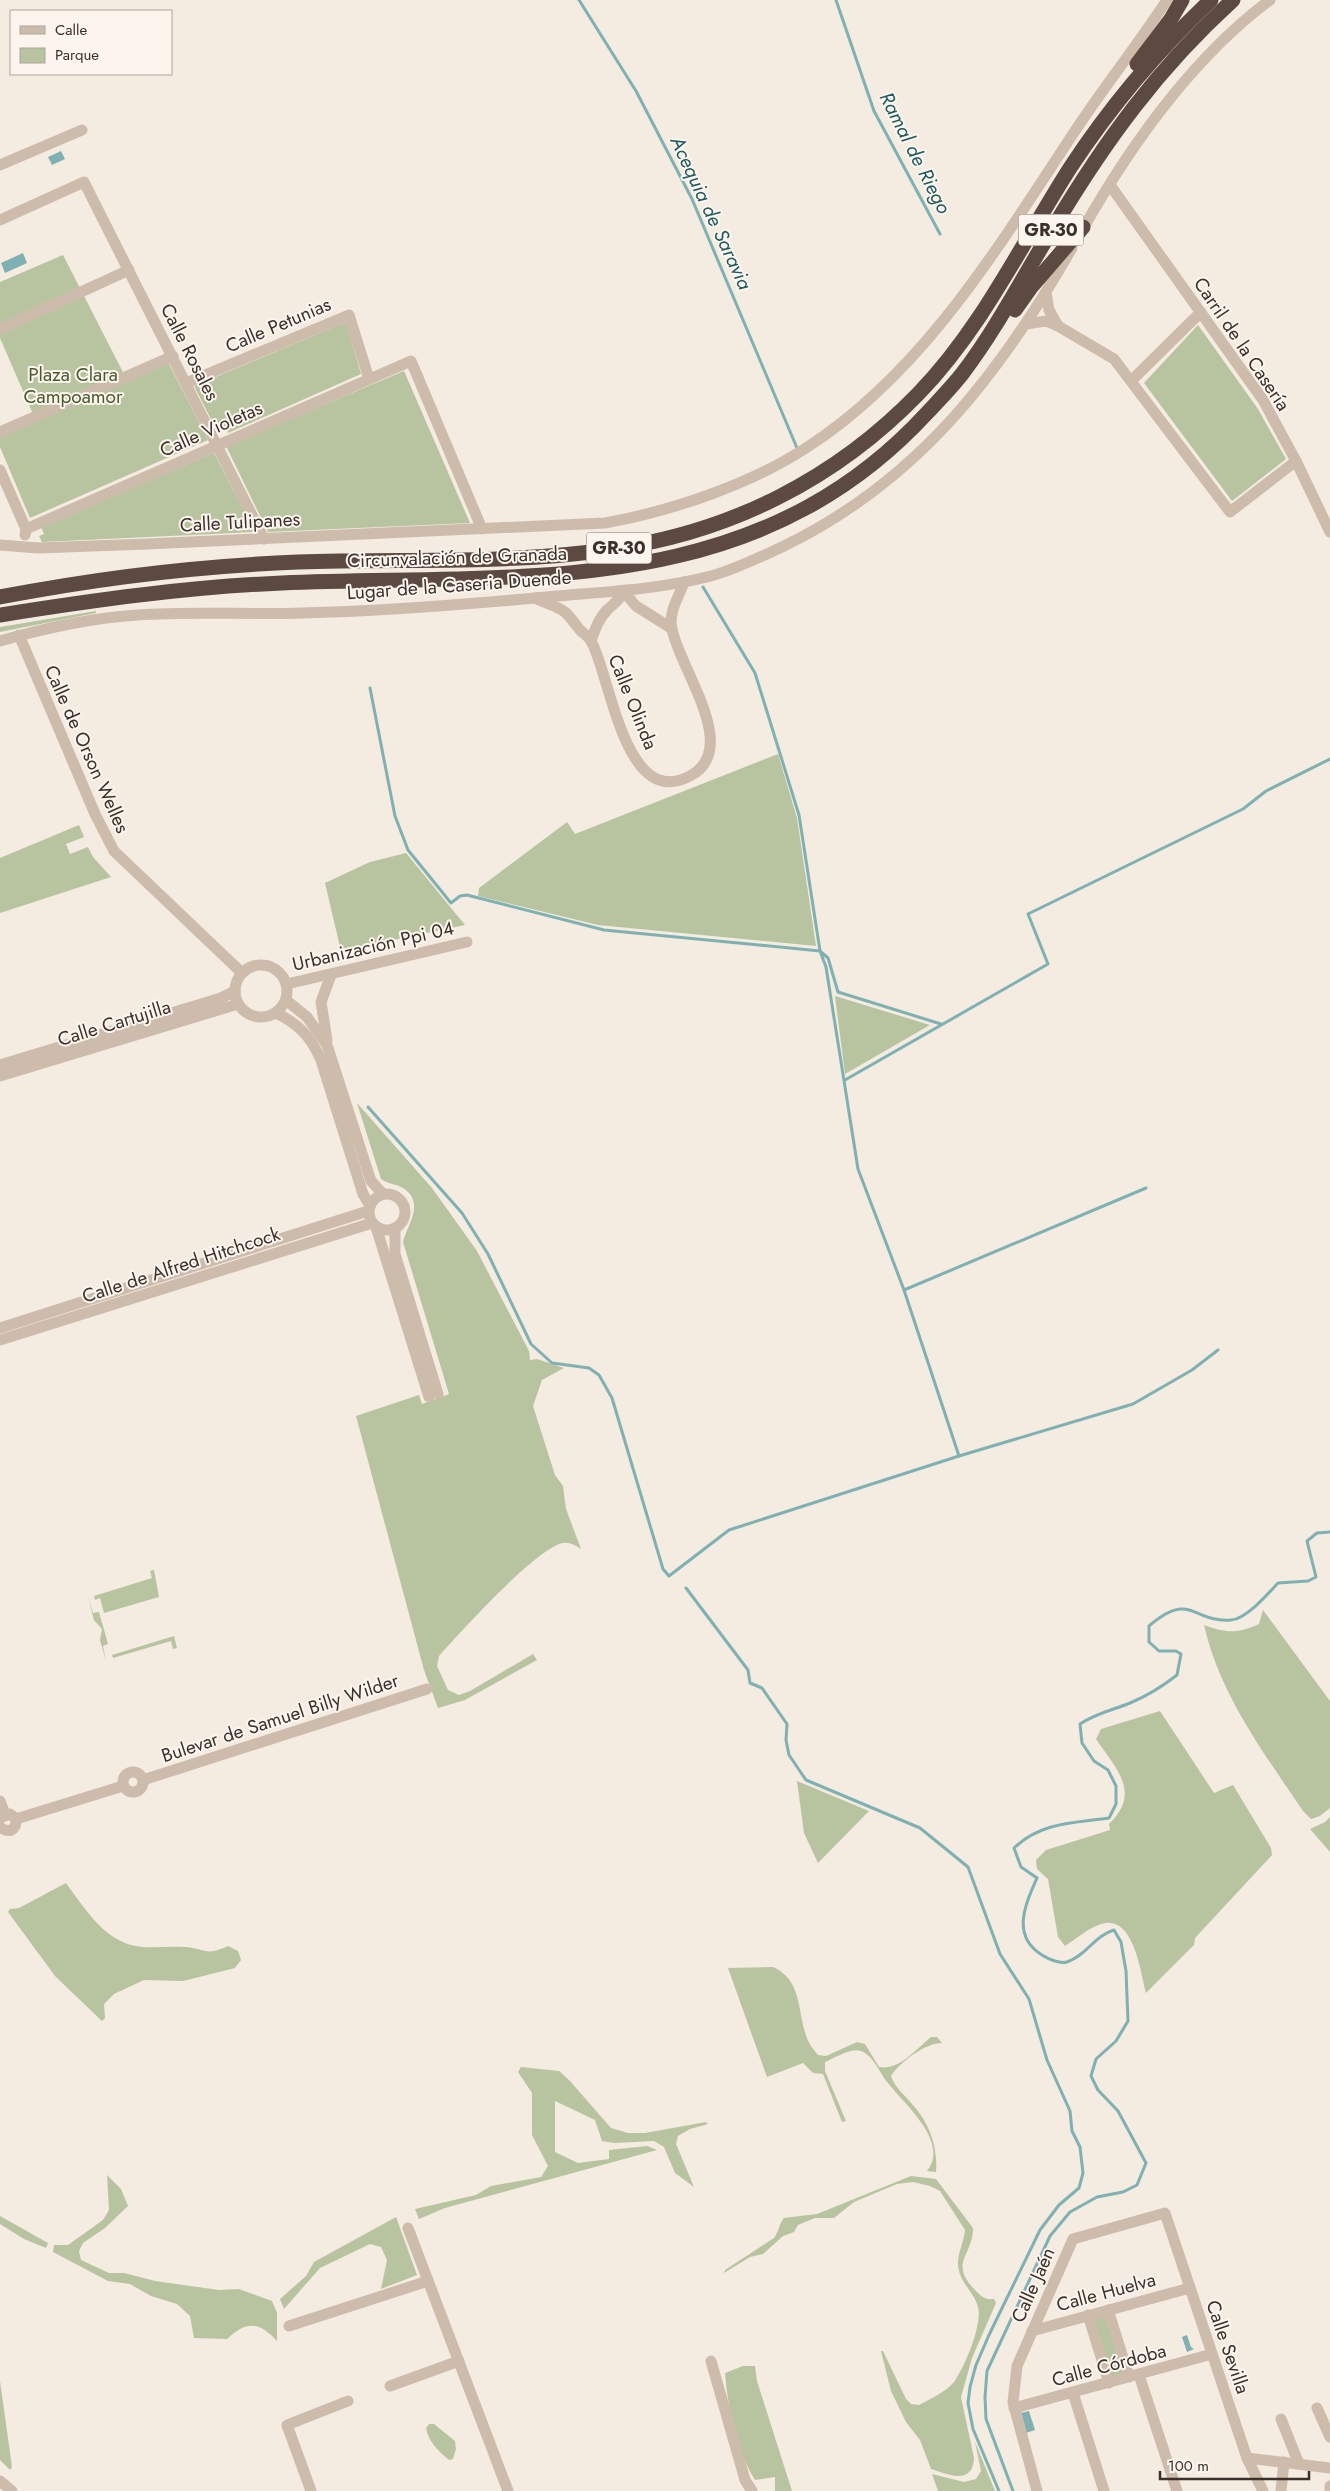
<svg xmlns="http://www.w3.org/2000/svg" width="1330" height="2491" font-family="Jost,sans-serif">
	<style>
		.green { fill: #b8c4a0 }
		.water { fill: #7fb0b2 }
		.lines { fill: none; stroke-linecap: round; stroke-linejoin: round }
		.stream { stroke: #7fb0b2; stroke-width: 3 }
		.minor { stroke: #cdbbac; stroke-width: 11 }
		.highway { stroke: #5c4a42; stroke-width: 15 }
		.labels { text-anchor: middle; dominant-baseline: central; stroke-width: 4; stroke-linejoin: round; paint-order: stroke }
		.shield { fill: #fbf5ee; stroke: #756b66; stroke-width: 1 }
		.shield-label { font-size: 18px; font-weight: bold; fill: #3b302b }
		.street-label { font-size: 19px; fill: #3b302b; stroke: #fbf5ee }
		.park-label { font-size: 19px; fill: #4a5a2e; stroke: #fbf5ee }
		.water-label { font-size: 20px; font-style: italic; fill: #1f5a5e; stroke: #fbf5ee }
	</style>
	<rect width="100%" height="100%" fill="#f4ebe1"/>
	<g class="green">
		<polygon points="63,255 127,380 168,362 208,440 30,518 0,447 0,437 36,421 0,338 0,282"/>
		<polygon points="346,322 361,374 228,433 226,429 218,433 194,386"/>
		<polygon points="1198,325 1258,409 1286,459 1232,501 1144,383"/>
		<polygon points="404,371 470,523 268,532 226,446"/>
		<polygon points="214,453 255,532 42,542 39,536 44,534 41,527"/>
		<polygon points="96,611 96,613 0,632 0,627"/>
		<polygon points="778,754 797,818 816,946 598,925 478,896 479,888 567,822 575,834"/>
		<polygon points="79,825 84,837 66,844 70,854 88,847 93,857 111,877 0,913 0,858"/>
		<polygon points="406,853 465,925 341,951 325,883 370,862"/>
		<polygon points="835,996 930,1025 845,1074"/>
		<path d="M 357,1103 L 432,1188 L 477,1251 L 529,1351 L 530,1360 L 537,1359 L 564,1368 L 542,1380 L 533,1406 L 555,1475 L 563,1486 L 566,1509 L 581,1549 C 576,1546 570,1542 563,1543 C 536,1548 460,1633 439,1656 L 437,1666 L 448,1690 L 459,1695 L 470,1691 L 533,1654 L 537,1660 L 465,1700 L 438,1708 L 424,1670 L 356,1416 L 419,1395 L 422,1404 L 449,1394 L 403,1242 C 407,1225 426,1203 403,1188 C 396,1184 388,1184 381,1179 Z"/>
		<polygon points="154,1570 159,1597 104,1613 100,1598 95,1600 94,1596 152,1578 150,1571"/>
		<polygon points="88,1597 93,1613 99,1612 108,1644 103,1646 106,1661 100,1640 102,1629 94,1620"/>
		<path d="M 1263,1610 L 1330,1701 L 1330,1808 L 1320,1816 L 1311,1819 L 1303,1811 C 1264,1753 1220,1695 1204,1625 C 1226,1633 1237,1634 1259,1624 Z"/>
		<polygon points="174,1636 177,1648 173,1649 171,1641 113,1658 112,1655"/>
		<path d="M 1160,1711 L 1214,1793 L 1233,1785 L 1271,1848 L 1272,1855 L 1195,1938 L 1194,1945 L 1146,1993 C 1141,1974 1135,1926 1111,1923 C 1096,1921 1077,1939 1065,1946 L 1058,1937 L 1048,1879 L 1037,1869 L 1036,1860 L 1046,1850 L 1110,1830 L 1109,1824 C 1142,1792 1116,1769 1096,1739 L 1101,1729 Z"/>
		<polygon points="797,1781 869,1811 818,1863 804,1833"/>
		<polygon points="1330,1817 1330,1852 1310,1829 1325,1822"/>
		<path d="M 66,1883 C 86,1910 106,1944 142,1947 C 156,1948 170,1946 184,1947 C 206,1948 204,1957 228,1946 L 238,1951 L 241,1960 L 235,1968 L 183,1981 L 144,1980 L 114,1994 L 104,2004 L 105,2018 L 102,2021 L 55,1976 L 8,1912 L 10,1909 L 19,1908 Z"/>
		<path d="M 773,1967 C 803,1980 797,2013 807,2038 C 809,2044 814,2050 818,2055 L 826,2056 L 857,2042 L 865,2044 L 879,2067 C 899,2071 916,2049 931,2037 L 937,2037 L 942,2043 C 925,2043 900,2062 891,2076 C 895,2088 904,2094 912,2104 C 929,2122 938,2147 936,2172 L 927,2171 C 950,2142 905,2105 888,2083 C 880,2074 874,2056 861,2051 C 852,2047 834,2058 825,2062 L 825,2071 L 846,2121 L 842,2122 L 823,2074 L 813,2073 L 803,2063 L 767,2077 L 728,1968 Z"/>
		<polygon points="521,2067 559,2071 570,2081 611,2128 628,2133 645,2133 706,2122 708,2124 690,2129 678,2136 676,2144 694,2187 675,2173 664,2147 654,2141 614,2143 602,2141 595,2120 555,2101 555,2152 578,2163 609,2159 609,2150 647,2146 657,2150 445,2208 419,2219 415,2209 476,2195 491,2186 541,2177 548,2166 532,2135 532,2093 518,2072"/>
		<path d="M 107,2175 L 121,2189 L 128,2206 L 105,2228 L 83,2243 L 79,2251 L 81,2260 L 109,2273 L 124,2273 L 155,2281 L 219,2290 L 239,2289 L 272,2301 L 277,2313 L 277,2341 C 259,2322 247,2320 227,2339 L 194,2338 L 190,2316 L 177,2304 L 151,2296 L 130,2284 L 108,2281 L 53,2252 L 54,2245 L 68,2245 L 103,2220 L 109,2210 Z"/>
		<path d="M 911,2176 L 936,2179 L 973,2228 C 973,2256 949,2262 974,2289 C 981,2296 984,2300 994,2299 L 996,2303 L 972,2358 L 961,2397 L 974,2458 C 973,2486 947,2474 931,2469 L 920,2440 L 906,2422 L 891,2391 L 881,2351 L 883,2351 L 906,2399 L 911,2404 L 919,2405 C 930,2399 946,2392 954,2382 C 964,2368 983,2324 978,2307 C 974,2291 958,2282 958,2263 C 958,2253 964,2241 965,2230 L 940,2191 L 930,2186 L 913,2182 L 897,2184 L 854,2202 L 834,2218 L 815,2218 L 798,2225 L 794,2232 L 783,2236 L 763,2254 L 750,2257 L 724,2273 L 725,2270 L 774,2238 C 779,2231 779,2224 784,2218 L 817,2214 Z"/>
		<polygon points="0,2216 48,2243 46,2248 24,2239 0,2224"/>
		<polygon points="396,2217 417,2275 381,2289 387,2260 381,2247 370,2244 320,2268 284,2309 280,2299 306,2276 314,2262"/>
		<polygon points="1105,2315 1126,2375 1110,2380 1091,2319"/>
		<path d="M 743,2366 L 755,2366 L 757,2381 L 792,2491 L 775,2491 L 775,2477 L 755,2480 C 736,2449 728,2408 725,2373 Z"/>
		<polygon points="0,2381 12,2467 10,2470 0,2460"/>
		<path d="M 429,2424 L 434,2424 L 455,2441 L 456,2449 L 453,2459 L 449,2460 C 439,2452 428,2441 426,2428 Z"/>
		<polygon points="975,2442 995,2491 938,2491 932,2474 964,2482 976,2479 981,2471"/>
	</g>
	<g class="water">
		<polygon points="61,151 65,159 52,165 48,157"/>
		<polygon points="23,253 27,263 5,273 1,263"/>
		<polygon points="1187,2335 1191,2347 1194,2349 1187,2352 1182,2337"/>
		<polygon points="1029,2411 1035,2430 1026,2433 1021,2413"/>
	</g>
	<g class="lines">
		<g class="stream">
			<polyline points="579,0 636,91 692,199 797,448"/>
			<polyline points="836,0 874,111 940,234"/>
			<polyline points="370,688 395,816 408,850 451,903 460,896 467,895 604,930 820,951 828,958 838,992 941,1024"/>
			<polyline points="845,1080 1048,964 1028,914 1243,809 1266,791 1330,759"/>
			<polyline points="368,1107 462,1213 488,1254 531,1344 552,1363 589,1368 599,1375 612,1398 663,1569 669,1576 729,1530 959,1456 904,1290 858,1169 826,967 820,951 799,815 755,673 703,587"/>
			<polyline points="904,1290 1146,1188"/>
			<polyline points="959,1456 1133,1404 1192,1370 1218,1350"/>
			<polyline points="686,1588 748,1670 750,1683 762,1688 787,1724 786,1740 789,1755 806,1780 920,1828 968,1867 1000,1954 1029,1999 1047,2060 1070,2111 1072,2131 1080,2147 1083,2173 1079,2188 1059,2205 1040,2230 989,2335 976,2365 970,2387 968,2403 973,2429 999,2491"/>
			<path d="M 1013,2491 L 986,2419 L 985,2397 L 987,2371 L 1050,2236 L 1070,2212 L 1097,2197 L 1123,2192 L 1137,2185 L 1146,2163 L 1118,2111 L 1098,2090 L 1091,2076 L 1096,2059 L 1116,2041 L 1128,2021 L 1126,1971 L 1121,1942 L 1114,1930 C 1094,1936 1087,1955 1067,1962 C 1060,1964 1048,1959 1042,1955 C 1011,1936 1025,1905 1037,1878 L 1021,1867 L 1014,1848 C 1041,1822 1074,1823 1109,1818 L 1116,1804 L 1116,1786 L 1108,1770 L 1094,1761 L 1082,1743 L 1080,1724 C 1096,1713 1113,1710 1130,1703 C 1147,1696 1163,1686 1177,1675 L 1181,1654 L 1176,1651 L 1159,1651 L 1149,1642 L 1149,1626 C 1191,1590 1192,1623 1231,1620 C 1246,1619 1268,1594 1278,1583 L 1308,1581 L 1316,1577 L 1307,1541 L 1317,1533 L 1330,1532"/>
		</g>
		<g class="minor">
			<polyline points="0,165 82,130"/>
			<polyline points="1110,185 1263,400 1296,461 1330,532"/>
			<polyline points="0,220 84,182 264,539"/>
			<path d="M 1080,234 C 1128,149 1192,58 1270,0"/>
			<polyline points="1046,293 1049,310 1058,326"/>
			<polyline points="1026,324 1046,321 1058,326 1114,359 1230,512 1296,461"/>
			<polyline points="0,329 129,270"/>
			<polyline points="1131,381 1201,312"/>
			<polyline points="186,383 349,315 369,379"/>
			<polyline points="0,432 173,356"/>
			<polyline points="0,470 26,529 25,535"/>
			<polyline points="26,529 411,361 482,529"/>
			<path d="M 0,545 L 38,548 L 147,544 L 605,523 C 672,511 752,484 809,446 C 925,370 998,247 1073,134 C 1103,88 1137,46 1167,0"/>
			<path d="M 535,598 C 544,603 558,606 566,613 C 571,618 576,625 580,630 C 584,634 589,637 591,641 C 611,676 624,811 690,776 C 742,749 679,668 672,629 C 668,612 679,597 684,582"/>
			<polyline points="19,635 95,814 114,851 242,973"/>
			<path d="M 0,641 C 45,628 91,618 138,615 C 193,611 248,615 303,613 C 380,611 458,605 535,598 C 594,592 653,591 711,576 C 736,569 760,557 784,546 C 918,481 1000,374 1072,248"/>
			<path d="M 591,641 C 595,629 599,618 608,609 C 615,603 619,600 624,592 L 636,606 L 671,628"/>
			<circle cx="261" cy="991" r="26"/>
			<polyline points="287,984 467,942"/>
			<polyline points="286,1000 307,1017 327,1045 367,1169 371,1181 383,1194"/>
			<path d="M 276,1013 C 299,1024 311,1037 321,1060 L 363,1194 L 370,1206"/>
			<polyline points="327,1040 321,1002 331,975"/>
			<polyline points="0,1065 221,998 235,991"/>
			<polyline points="0,1076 238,1004"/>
			<circle cx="387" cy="1212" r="18"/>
			<polyline points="376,1227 429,1397"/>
			<polyline points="395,1228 395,1254 438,1394"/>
			<polyline points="0,1328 368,1211"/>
			<polyline points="0,1340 372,1223"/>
			<circle cx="133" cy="1782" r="10"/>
			<polyline points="143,1780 427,1689"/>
			<polyline points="0,1801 5,1814"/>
			<path d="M 0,1818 L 10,1814 C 23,1821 12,1838 0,1827"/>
			<polyline points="16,1819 123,1786"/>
			<polyline points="408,2228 508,2491"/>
			<polyline points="1108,2310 1129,2377"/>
			<polyline points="1088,2315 1109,2383"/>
			<polyline points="289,2326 428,2281"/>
			<polyline points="1032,2331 1190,2288"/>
			<polyline points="711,2361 745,2480 752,2491"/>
			<polyline points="1139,2375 1177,2491"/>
			<polyline points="390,2386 459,2361"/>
			<polyline points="1073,2393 1104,2491"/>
			<polyline points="1014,2408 1212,2354"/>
			<polyline points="1317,2408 1330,2437"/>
			<polyline points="1281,2419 1299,2464"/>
			<polyline points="1247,2458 1330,2468"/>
			<polyline points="0,2481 12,2491"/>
			<polyline points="311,2491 287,2425 348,2401"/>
			<polyline points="1037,2491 1013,2402 1017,2366 1073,2239 1165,2213 1247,2458 1263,2491"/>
			<polyline points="1281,2491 1284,2462"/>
			<polyline points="1330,2491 1330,2486"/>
		</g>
		<g class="highway">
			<polyline points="1137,64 1171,19 1182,0"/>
			<polyline points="1015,310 1032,286 1083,227"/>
			<path d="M 0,597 C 98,578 198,566 298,562 C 402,558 509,565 612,549 C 731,532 836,479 919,393 C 982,328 1022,243 1070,168 C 1110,107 1158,50 1211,0"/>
			<path d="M 0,615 C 94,600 188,587 282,583 C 515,573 751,604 927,413 C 939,400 951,388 962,374 C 997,328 1023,277 1053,228 C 1105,141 1158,68 1233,0"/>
		</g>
	</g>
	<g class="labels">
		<g class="shield">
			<rect x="1018.5" y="214.5" width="65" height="31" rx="4"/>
			<rect x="586.5" y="532.5" width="65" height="31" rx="4"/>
		</g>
		<g class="shield-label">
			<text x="1051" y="230">GR-30</text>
			<text x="619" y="548">GR-30</text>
		</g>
		<g class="street-label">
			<text transform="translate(278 325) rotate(-23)">Calle Petunias</text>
			<text transform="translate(1242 344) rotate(56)">Carril de la Casería</text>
			<text transform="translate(190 352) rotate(63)">Calle Rosales</text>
			<text transform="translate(211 429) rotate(-24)">Calle Violetas</text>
			<text transform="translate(240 522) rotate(-3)">Calle Tulipanes</text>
			<text transform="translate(457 557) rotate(-2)">Circunvalación de Granada</text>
			<text transform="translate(459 585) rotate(-4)">Lugar de la Caseria Duende</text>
			<text transform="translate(633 702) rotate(68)">Calle Olinda</text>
			<text transform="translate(87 749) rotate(66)">Calle de Orson Welles</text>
			<text transform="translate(373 946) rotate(-13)">Urbanización Ppi 04</text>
			<text transform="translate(114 1023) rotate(-17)">Calle Cartujilla</text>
			<text transform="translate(181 1265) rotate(-18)">Calle de Alfred Hitchcock</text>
			<text transform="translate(280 1718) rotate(-18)">Bulevar de Samuel Billy Wilder</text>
			<text transform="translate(1033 2285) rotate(-66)">Calle Jaén</text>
			<text transform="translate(1106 2292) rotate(-15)">Calle Huelva</text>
			<text transform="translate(1228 2347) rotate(71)">Calle Sevilla</text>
			<text transform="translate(1109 2365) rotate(-15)">Calle Córdoba</text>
		</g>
		<g class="park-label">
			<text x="73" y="374">Plaza Clara<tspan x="73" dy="22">Campoamor</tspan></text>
		</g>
		<g class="water-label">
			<text transform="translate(915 153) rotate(63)">Ramal de Riego</text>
			<text transform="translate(711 213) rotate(65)">Acequia de Saravia</text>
		</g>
	</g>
	<rect x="10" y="10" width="162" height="65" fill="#fbf5ee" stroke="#aea6a0"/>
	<rect x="20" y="26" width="25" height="8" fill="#cdbbac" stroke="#aea6a0"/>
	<text x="55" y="35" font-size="15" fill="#3b302b">Calle</text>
	<rect x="20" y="48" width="25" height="15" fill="#b8c4a0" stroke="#aea6a0"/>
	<text x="55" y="60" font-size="15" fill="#3b302b">Parque</text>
	<path d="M1160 2471v8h149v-8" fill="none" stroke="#3b302b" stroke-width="2.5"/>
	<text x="1168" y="2471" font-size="15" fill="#3b302b" stroke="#fbf5ee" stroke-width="4" paint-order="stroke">100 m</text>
</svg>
